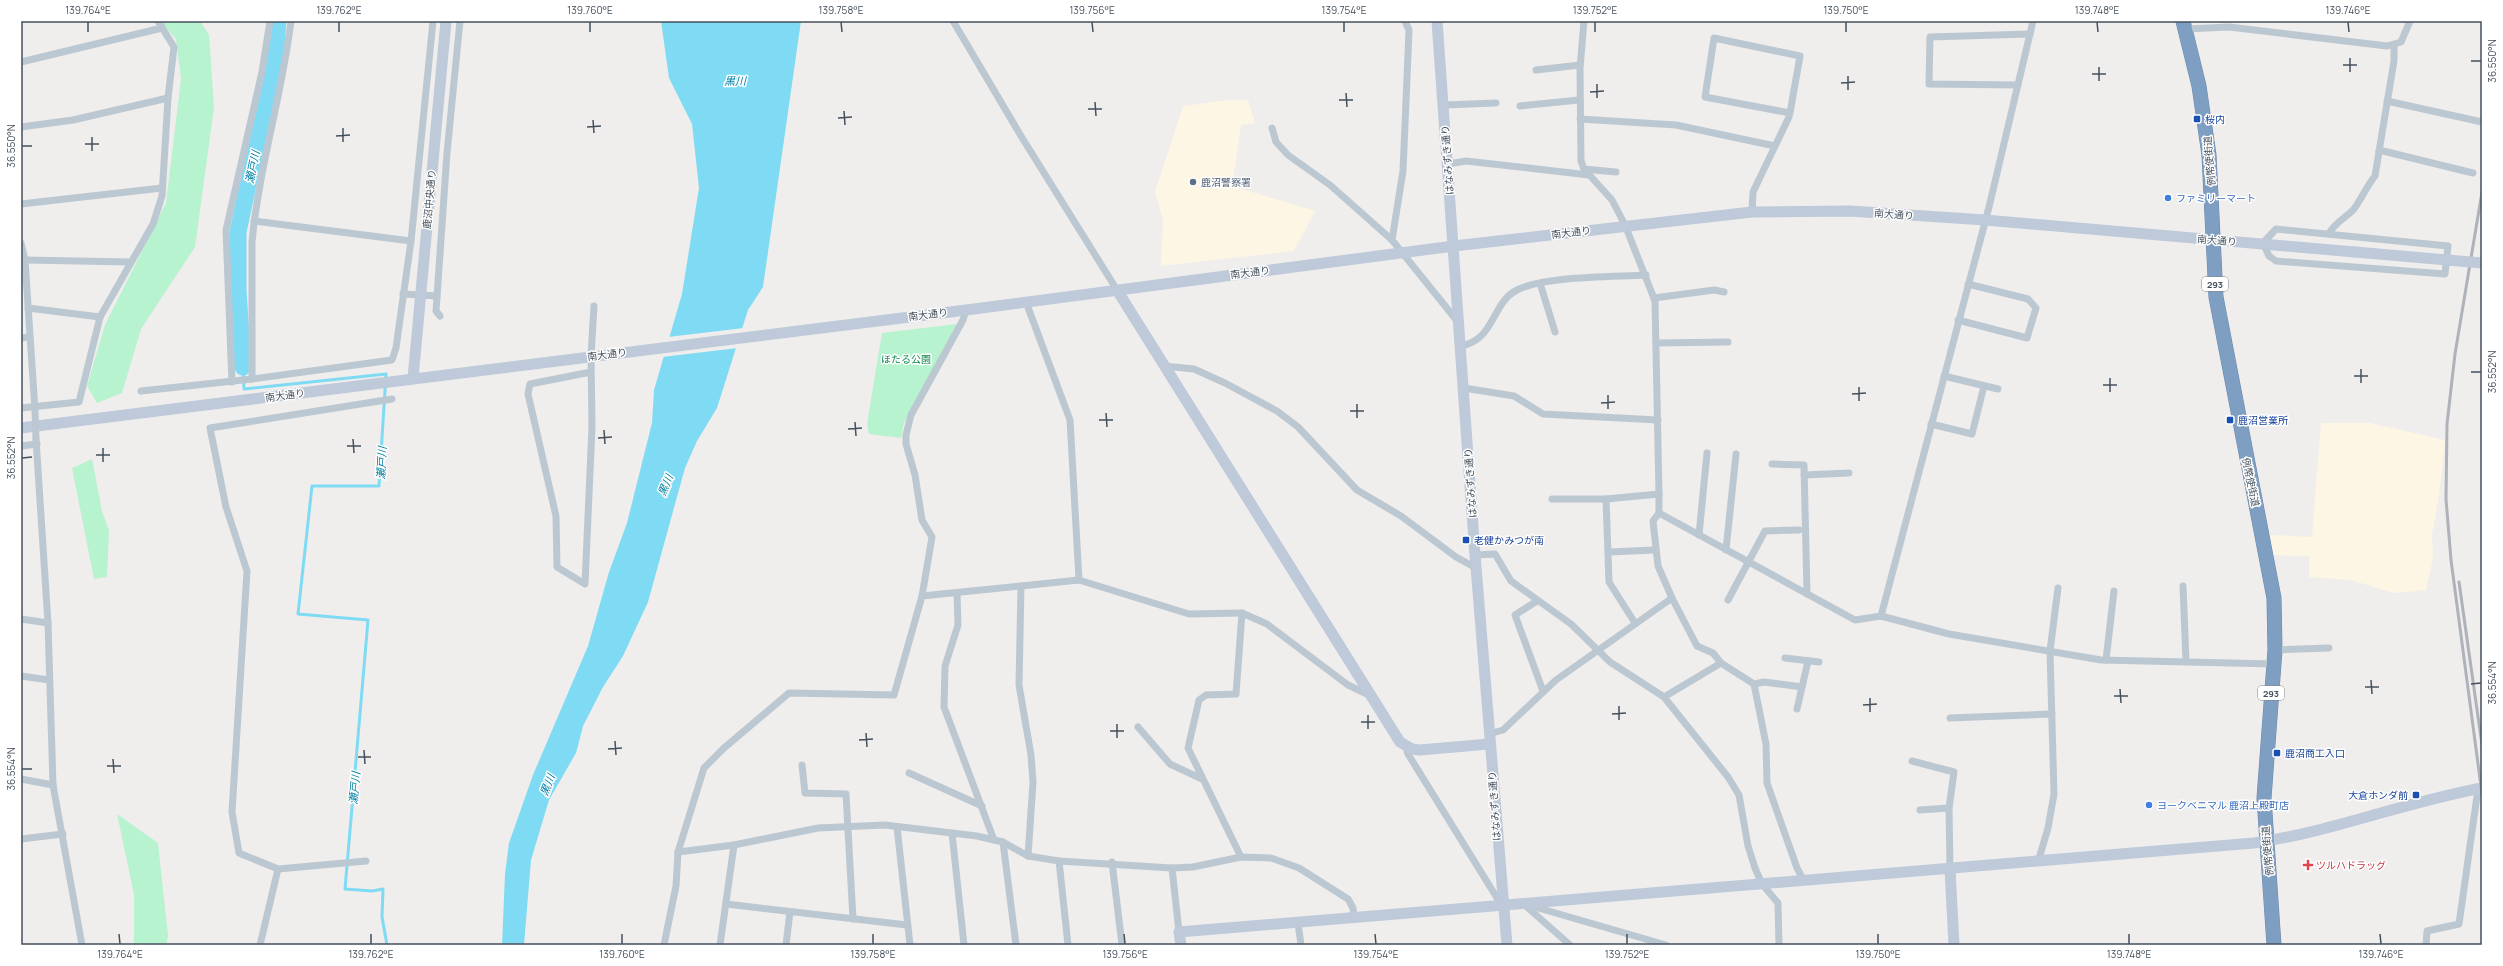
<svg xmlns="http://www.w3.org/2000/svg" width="2503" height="966" font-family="Manrope,'Noto Sans JP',sans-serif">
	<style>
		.commercial { fill: #fef6e4 }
		.green { fill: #b6f3ce }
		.water { fill: #7fdbf4 }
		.pier { fill: #f0eded }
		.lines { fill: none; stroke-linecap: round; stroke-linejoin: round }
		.stream { stroke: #7fdbf4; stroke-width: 3 }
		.river { stroke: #7fdbf4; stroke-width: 17 }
		.highway-casing { stroke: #6b8aad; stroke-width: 15 }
		.street { stroke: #bcc8d1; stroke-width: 7 }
		.secondary { stroke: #becad9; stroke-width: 11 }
		.highway { stroke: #7f9fc2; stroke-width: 14 }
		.rail { stroke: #afb2b9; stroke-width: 3 }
		.street-bridge { stroke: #bcc8d1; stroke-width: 7 }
		.secondary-bridge { stroke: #becad9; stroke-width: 11 }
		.ticks { fill: none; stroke: #44505c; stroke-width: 1.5 }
		.transit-dot { fill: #1a4fb4; stroke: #fff; stroke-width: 1.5 }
		.service-dot { fill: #5c6f8a; stroke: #fff; stroke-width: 1.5 }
		.shop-dot { fill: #3f7fe0; stroke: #fff; stroke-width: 1.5 }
		.health-dot { fill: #e0444e; stroke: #fff; stroke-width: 1.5 }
		.labels { text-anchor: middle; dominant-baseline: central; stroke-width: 3; stroke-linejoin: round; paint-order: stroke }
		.shield { fill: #fff; stroke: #7c848d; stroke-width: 1 }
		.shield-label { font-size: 9px; font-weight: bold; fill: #44505c }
		.transit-label { font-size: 10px; fill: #164399; stroke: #fff; text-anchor: start }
		.street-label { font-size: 10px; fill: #44505c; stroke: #fff }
		.service-label { font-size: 10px; fill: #4e5e75; stroke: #fff; text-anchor: start }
		.shop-label { font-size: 10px; fill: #366cbe; stroke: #fff; text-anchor: start }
		.park-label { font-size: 10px; fill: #0d854a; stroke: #fff }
		.health-label { font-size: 10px; fill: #be3a42; stroke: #fff; text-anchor: start }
		.water-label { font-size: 11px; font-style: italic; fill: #0280a3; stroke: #fff }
		.neatline { fill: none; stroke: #44505c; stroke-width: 1.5 }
		.ticks-label { font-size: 10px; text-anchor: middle; fill: #44505c }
	</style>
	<rect width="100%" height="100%" fill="#f0eded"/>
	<g class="commercial">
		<polygon points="1228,100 1248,100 1255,123 1241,125 1232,186 1315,211 1294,251 1161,266 1163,220 1155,192 1183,106"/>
		<polygon points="2321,423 2370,423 2445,440 2439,495 2432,534 2433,558 2426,590 2394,593 2351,580 2309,577 2309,556 2272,555 2270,535 2312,537"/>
	</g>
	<g class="green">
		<polygon points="160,21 200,21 209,35 214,107 195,247 141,329 122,393 97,403 87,386 105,325 166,203 181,79 176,39"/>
		<polygon points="957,324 904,423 901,438 869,434 867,424 882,333"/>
		<polygon points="92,459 102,511 109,531 107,577 94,579 72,468"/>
		<polygon points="117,814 158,843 168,936 166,945 134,945 134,894"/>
	</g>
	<polygon class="water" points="661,21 801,21 763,287 748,310 717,408 697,441 685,468 648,602 623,656 603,687 583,726 576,753 549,800 531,860 524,945 502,945 505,874 509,843 533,775 588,646 609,572 627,523 652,423 654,390 682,294 699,188 692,124 669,78"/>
	<polygon class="pier" points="744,328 738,348 662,357 668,337"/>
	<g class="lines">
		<polyline class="stream" points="243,367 244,389 386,374 379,486 312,486 298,614 368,620 345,889 372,891 383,889 382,917 387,945"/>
		<polyline class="river" points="243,367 238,290 238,232 275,58 278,21"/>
		<defs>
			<polyline id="highway" points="2183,21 2199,86 2209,155 2216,297 2274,598 2275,650 2264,798 2274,945"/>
		</defs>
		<use href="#highway" class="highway-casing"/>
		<g class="street">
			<path d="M 291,21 C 282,95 259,167 252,242 L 252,379 L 392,360 L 396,348 L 411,241 L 433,21"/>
			<polyline points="953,21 1021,136 1117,290"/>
			<polyline points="1584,21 1580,68 1581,161 1584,169 1612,200 1625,225 1655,301 1659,494 1659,513 1653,521 1658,566 1672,598 1697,646 1713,653 1721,663 1754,684 1766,744 1767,783 1797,868 1804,881"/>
			<polyline points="2186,29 2229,27 2387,46 2401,42 2410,21"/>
			<polyline points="21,62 162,28"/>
			<polyline points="1536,70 1580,65"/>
			<polyline points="2018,85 1929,84 1930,37 2030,34"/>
			<polyline points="2387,101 2482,122"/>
			<polyline points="1444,105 1496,103"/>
			<polyline points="1520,106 1579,100"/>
			<polyline points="1580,119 1676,125 1775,146"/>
			<polyline points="21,127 73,120 168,98"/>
			<polyline points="1272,128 1276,142 1288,155 1330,185 1392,240 1458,322"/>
			<polyline points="2379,150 2473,173"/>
			<polyline points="1448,164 1466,161 1589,175"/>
			<polyline points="1584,169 1616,172"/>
			<polyline points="21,204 162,188"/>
			<polyline points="1752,212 1753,192 1789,117 1790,113 1800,56 1714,38 1705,97 1790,113"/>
			<polyline points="254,221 411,241"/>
			<polygon points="2276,229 2448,246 2445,274 2276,261 2269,256 2263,243"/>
			<path d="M 2329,234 C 2333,224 2345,218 2352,211 C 2358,206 2367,185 2375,176 L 2394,61 L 2394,45"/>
			<polyline points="1392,240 1403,171 1409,30 1405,21"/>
			<polyline points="21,243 25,260 35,410"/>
			<polyline points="25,260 130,262"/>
			<polyline points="1540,283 1555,332"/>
			<polyline points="403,294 437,296"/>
			<polyline points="1654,298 1714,290 1724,292"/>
			<polyline points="1026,302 1070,420 1079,580"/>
			<polyline points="28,308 100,317"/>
			<polyline points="440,316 436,311 447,153 460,21"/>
			<polyline points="1958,320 2027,338 2036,308 2028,299 1968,284"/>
			<polyline points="21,338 29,337"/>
			<polyline points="1656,343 1728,342"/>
			<path d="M 1461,346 C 1496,339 1491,303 1517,290 C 1544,276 1613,277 1646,275"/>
			<polyline points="1164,366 1194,369 1225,383 1277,411 1298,427 1357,490 1401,516 1456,557 1476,568"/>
			<polyline points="591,372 530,384 528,394 556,516 557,567 585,584 592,427 591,356 594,306"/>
			<polyline points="1944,376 1998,389"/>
			<polyline points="232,382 226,230 262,72 270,21"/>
			<polyline points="1464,388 1514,396 1543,414 1658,420"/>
			<polyline points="141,391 252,379"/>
			<polyline points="21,408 79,402 100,317 153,224 162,196 168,98 174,47 158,21"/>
			<polyline points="1931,424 1972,434 1984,386"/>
			<polyline points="36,439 48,623 53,785 82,945"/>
			<polyline points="21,446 37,444"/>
			<polyline points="1772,464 1804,465 1807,594"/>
			<polyline points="1804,475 1849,473"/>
			<polyline points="1552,499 1606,499"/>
			<polyline points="1659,513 1855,620 1881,616 1949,634 2101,660 2274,664"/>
			<polyline points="1699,535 1707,453"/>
			<polyline points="1726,550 1736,454"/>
			<polyline points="1609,552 1655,550"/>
			<polyline points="1475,555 1495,554 1511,581 1571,624 1610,662 1664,697 1728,777 1739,795 1748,846 1755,868 1762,884 1778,903 1779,945"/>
			<polyline points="1021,586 1019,685 1031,755 1033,782 1028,856"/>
			<polyline points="2183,586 2186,661"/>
			<polyline points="957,594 958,625 945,666 944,707 994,840"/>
			<polyline points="922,596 932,537 922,520 915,475 906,444 906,435 911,415 963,320 966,310"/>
			<polyline points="1728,600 1765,531 1799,530"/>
			<polyline points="1537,601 1515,615 1543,691"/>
			<polyline points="1881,616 1989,207 2033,21"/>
			<polyline points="21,619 48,623"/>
			<polyline points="1635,623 1609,582 1606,499 1659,494"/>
			<polyline points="2275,650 2329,648"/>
			<polyline points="1785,658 1819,662"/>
			<polyline points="2106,660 2114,591"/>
			<polyline points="21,676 49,680"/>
			<polyline points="1754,684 1764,682 1802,687"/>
			<polyline points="1664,697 1721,663"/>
			<polyline points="1797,709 1808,661"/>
			<polyline points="1950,718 2052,714"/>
			<polyline points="1138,727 1170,764 1202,779"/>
			<polyline points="1489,734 1503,730 1556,680 1672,598"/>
			<polyline points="1406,747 1408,754 1502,906"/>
			<polyline points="1912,761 1954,772 1949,808 1950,869"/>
			<polyline points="802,765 805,793 846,794 853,919"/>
			<polyline points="909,773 982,806"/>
			<polyline points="21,779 53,785"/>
			<polyline points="1920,810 1949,808"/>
			<polyline points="897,827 910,945"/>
			<polyline points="952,833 964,945"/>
			<polyline points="21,839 63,834"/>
			<polyline points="1003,842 1016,945"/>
			<polyline points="678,852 734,845 818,828 885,825 977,836 1003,842 1028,856 1059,861 1172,868 1193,867 1241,857 1271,858 1299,868 1348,899 1353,908 1354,918"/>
			<polyline points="1241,857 1188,748 1199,700 1206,695 1236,694 1242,613 1267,624 1348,685 1369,695"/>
			<polyline points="366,861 278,869 239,853 232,812 247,571 226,507 210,428 392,399"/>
			<polyline points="1059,861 1068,945"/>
			<polyline points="1112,862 1122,945"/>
			<polyline points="2038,862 2048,828 2054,794 2050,651 2058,588"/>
			<polyline points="1172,868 1179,932"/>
			<polyline points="726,904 907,925"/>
			<polyline points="1528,905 1666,945"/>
			<polyline points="1526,906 1570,945"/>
			<polyline points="1298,923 1301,945"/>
			<polyline points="260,945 278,869"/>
			<polyline points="664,945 676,886 678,852 704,768 724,748 789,693 894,695 922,596 1079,580 1189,614 1242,613"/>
			<polyline points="720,945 734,845"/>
			<polyline points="786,945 790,912"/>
			<polyline points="2426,945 2427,931 2459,924 2478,789"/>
		</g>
		<g class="secondary">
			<polyline points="1437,21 1475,555 1507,945"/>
			<polyline points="1117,290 1400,742 1412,749 1420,750 1489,744"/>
			<polyline points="413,378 446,21"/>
			<polyline points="21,428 966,310 1454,246 1752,212 1850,211 1985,220 2355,252"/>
			<polyline points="1950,869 1954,945"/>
			<path d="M 1181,945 L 1179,932 L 2254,843 C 2331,832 2405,802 2482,788"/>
		</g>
		<use href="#highway" class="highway"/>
		<g class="rail">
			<polyline points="2482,192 2455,354 2447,424 2446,499 2451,560 2482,794"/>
			<polyline points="2459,582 2482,745"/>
		</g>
		<polyline class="street-bridge" points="35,411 36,439"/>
		<polyline class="secondary-bridge" points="2355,252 2482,263"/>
	</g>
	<path class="ticks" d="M 88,22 L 88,32M 339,22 L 339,32M 590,22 L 590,32M 841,22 L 842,32M 1092,22 L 1093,32M 1344,22 L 1344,32M 1595,22 L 1595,32M 1846,22 L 1846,32M 2097,22 L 2098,32M 2348,22 L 2349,32M 2350,58 L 2350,72M 2471,61 L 2481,61M 2343,65 L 2357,65M 2099,67 L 2099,81M 2092,74 L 2106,74M 1848,76 L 1848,90M 1841,83 L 1855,82M 1597,84 L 1597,98M 1590,92 L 1604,91M 1346,93 L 1347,107M 1339,100 L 1353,100M 1095,102 L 1096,116M 1088,109 L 1102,109M 844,111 L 845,125M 838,118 L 852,117M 593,120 L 594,133M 587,127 L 601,126M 343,128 L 343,142M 336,136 L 350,135M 92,137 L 92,151M 85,144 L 99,144M 22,146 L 32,146M 2361,369 L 2361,383M 2471,372 L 2481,372M 2354,376 L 2368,376M 2110,378 L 2110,392M 2103,385 L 2117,385M 1859,387 L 1859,401M 1852,394 L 1866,393M 1608,395 L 1608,409M 1601,403 L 1615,402M 1357,404 L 1357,418M 1350,411 L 1364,411M 1106,413 L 1107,427M 1099,420 L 1113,420M 855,422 L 856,436M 848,429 L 862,428M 604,430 L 605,444M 598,438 L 612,437M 353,439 L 354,453M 347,446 L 361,446M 103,448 L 103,462M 96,455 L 110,455M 22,458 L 32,457M 2371,680 L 2372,694M 2471,684 L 2481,683M 2365,687 L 2379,687M 2120,689 L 2121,703M 2114,696 L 2128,696M 1870,698 L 1870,712M 1863,705 L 1877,704M 1619,706 L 1619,720M 1612,714 L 1626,713M 1368,715 L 1368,729M 1361,722 L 1375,722M 1117,724 L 1117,738M 1110,731 L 1124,731M 866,733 L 867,747M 859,740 L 873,739M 615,741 L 616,755M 608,749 L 622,748M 364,750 L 365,764M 358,757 L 371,757M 113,759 L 114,773M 107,766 L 121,766M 22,769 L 32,769M 119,934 L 120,944M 371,934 L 371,944M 622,934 L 622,944M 873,934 L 873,944M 1124,934 L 1125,944M 1375,934 L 1376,944M 1627,934 L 1627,944M 1878,934 L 1878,944M 2129,934 L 2129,944M 2380,934 L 2381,944"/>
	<g class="transit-dot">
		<rect x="2193" y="115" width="8" height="8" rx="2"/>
		<rect x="2226" y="416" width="8" height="8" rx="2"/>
		<rect x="1462" y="536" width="8" height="8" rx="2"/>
		<rect x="2273" y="749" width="8" height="8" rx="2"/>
		<rect x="2412" y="791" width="8" height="8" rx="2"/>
	</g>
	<circle class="service-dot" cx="1193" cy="182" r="4"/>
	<g class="shop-dot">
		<circle cx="2168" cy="198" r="4"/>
		<circle cx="2149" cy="805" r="4"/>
	</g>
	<path class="health-dot" d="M2306 859h4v4h4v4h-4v4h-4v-4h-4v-4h4z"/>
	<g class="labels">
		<g class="shield">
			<rect x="2202" y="277" width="26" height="14" rx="3"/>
			<rect x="2258" y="686" width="26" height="14" rx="3"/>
		</g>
		<g class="shield-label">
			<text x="2215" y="284">293</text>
			<text x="2271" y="693">293</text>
		</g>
		<g class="transit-label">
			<text x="2205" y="119">桜内</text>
			<text x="2238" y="420">鹿沼営業所</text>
			<text x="1474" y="540">老健かみつが南</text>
			<text x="2285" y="753">鹿沼商工入口</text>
			<text x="2408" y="795" text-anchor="end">大倉ホンダ前</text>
		</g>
		<g class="street-label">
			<text transform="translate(1447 160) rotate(-94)">はなみずき通り</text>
			<text transform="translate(2209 161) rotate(-95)">例幣使街道</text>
			<text transform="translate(429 199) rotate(-85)">鹿沼中央通り</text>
			<text transform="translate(1894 214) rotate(4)">南大通り</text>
			<text transform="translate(1571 232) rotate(-7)">南大通り</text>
			<text transform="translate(2217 240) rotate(4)">南大通り</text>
			<text transform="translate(1250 272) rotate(-7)">南大通り</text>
			<text transform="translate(928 314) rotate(-7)">南大通り</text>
			<text transform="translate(607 354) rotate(-7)">南大通り</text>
			<text transform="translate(285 395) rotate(-8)">南大通り</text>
			<text transform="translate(2251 482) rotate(78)">例幣使街道</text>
			<text transform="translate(1470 483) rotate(-94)">はなみずき通り</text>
			<text transform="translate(1494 806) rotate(-94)">はなみずき通り</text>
			<text transform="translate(2267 851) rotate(-95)">例幣使街道</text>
		</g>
		<g class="service-label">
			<text x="1201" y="182">鹿沼警察署</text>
		</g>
		<g class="shop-label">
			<text x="2176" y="198">ファミリーマート</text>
			<text x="2157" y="805">ヨークベニマル 鹿沼上殿町店</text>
		</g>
		<g class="park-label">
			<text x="906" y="359">ほたる公園</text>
		</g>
		<g class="health-label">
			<text x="2316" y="865">ツルハドラッグ</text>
		</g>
		<g class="water-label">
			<text x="735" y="80">黒川</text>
			<text transform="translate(252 167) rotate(-78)">瀬戸川</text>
			<text transform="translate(381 463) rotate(-87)">瀬戸川</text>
			<text transform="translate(665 485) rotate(-68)">黒川</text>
			<text transform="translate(547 785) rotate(-69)">黒川</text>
			<text transform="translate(354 788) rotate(-85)">瀬戸川</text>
		</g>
	</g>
	<rect width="2503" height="966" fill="none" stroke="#ffffff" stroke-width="44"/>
	<rect x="22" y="22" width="2459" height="922" class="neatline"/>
	<g class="ticks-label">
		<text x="88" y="14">139.764°E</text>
		<text x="339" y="14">139.762°E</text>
		<text x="590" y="14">139.760°E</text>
		<text x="841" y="14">139.758°E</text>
		<text x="1092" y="14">139.756°E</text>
		<text x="1344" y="14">139.754°E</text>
		<text x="1595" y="14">139.752°E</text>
		<text x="1846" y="14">139.750°E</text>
		<text x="2097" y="14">139.748°E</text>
		<text x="2348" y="14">139.746°E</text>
		<text transform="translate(2492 61) rotate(-90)" y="4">36.550°N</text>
		<text transform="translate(11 146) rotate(-90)" y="4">36.550°N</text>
		<text transform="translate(2492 372) rotate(-90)" y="4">36.552°N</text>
		<text transform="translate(11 458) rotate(-90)" y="4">36.552°N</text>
		<text transform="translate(2492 683) rotate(-90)" y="4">36.554°N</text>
		<text transform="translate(11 769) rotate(-90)" y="4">36.554°N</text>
		<text x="120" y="958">139.764°E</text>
		<text x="371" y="958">139.762°E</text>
		<text x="622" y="958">139.760°E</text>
		<text x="873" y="958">139.758°E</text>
		<text x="1125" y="958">139.756°E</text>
		<text x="1376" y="958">139.754°E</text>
		<text x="1627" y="958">139.752°E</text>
		<text x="1878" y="958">139.750°E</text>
		<text x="2129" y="958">139.748°E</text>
		<text x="2381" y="958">139.746°E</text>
	</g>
</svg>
